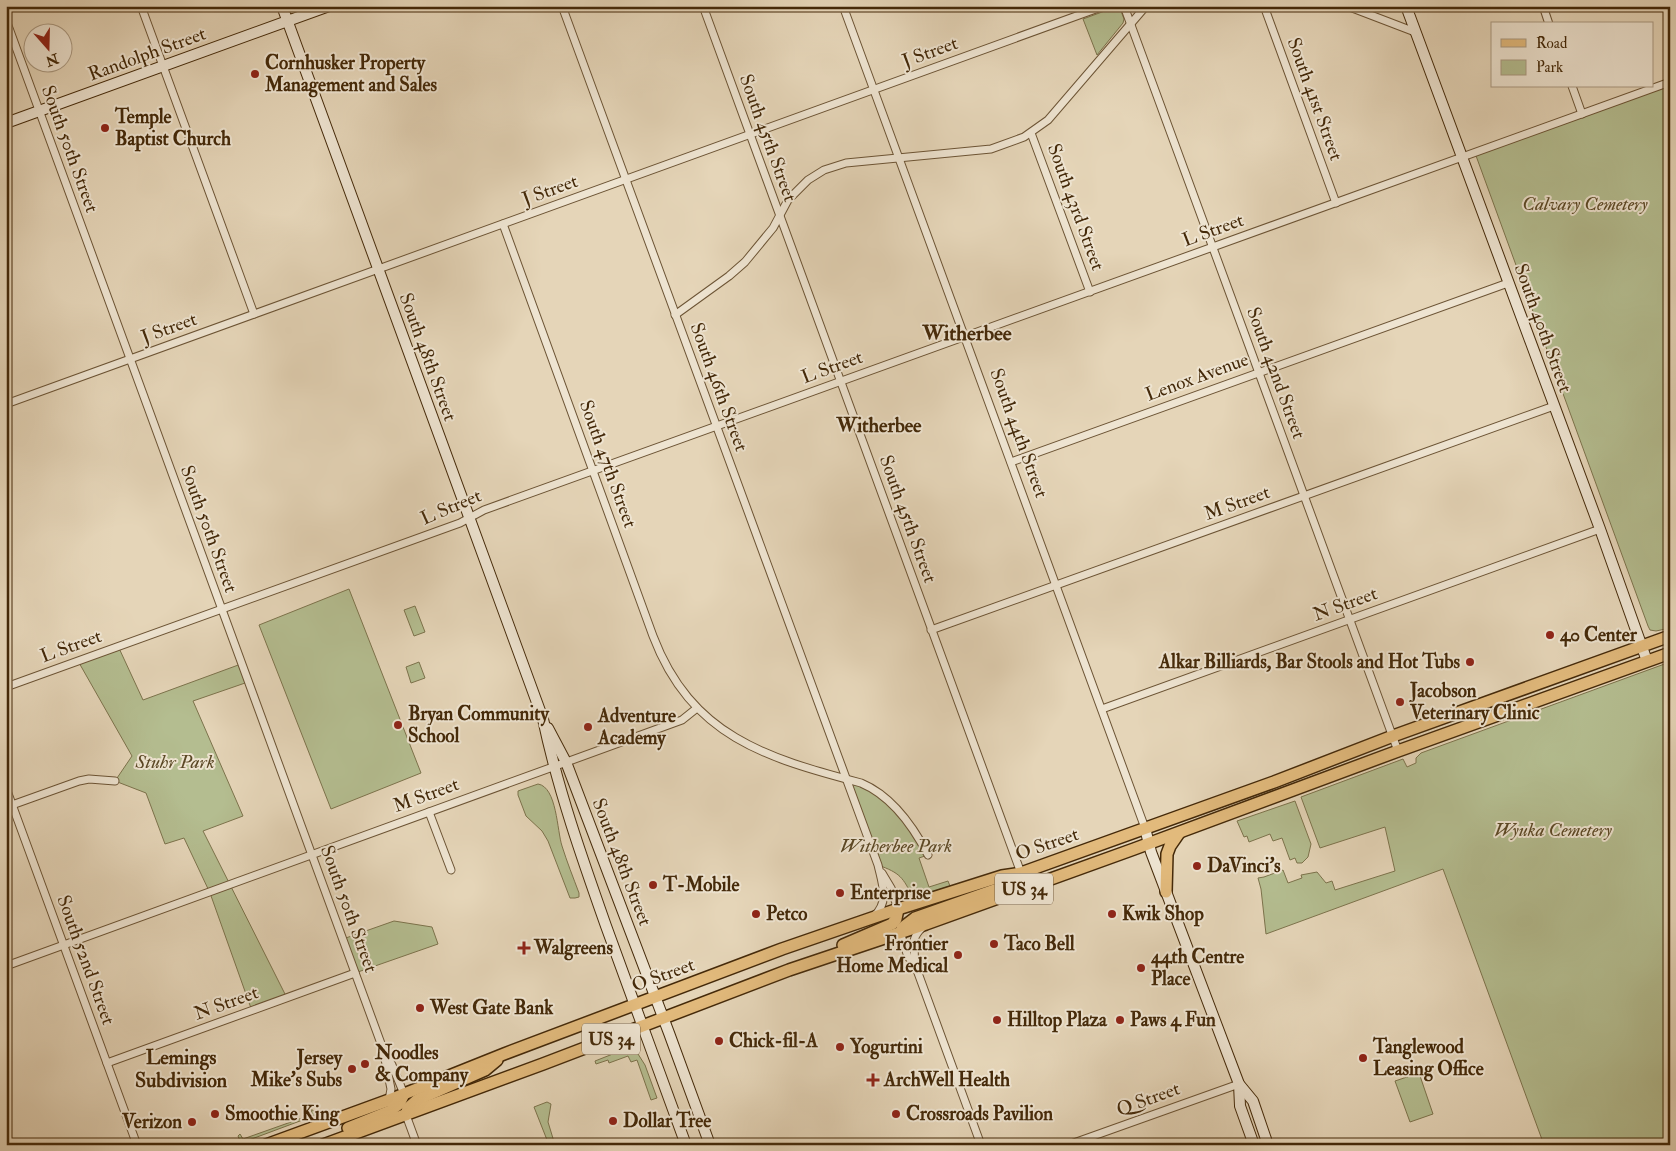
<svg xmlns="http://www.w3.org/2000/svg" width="1676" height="1151" font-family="'IM FELL Double Pica',serif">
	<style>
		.green { fill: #b4bd90; stroke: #7c734c }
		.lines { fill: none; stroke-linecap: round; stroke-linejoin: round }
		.minor-casing { stroke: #6c5435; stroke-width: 9 }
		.secondary-casing { stroke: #442909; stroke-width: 12 }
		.primary-casing { stroke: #442909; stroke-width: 14 }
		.minor { stroke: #eee4d1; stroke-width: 7 }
		.secondary { stroke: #eee4d1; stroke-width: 10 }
		.primary { stroke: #e2ba7c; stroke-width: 11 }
		.poi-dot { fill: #8f2418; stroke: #eee4d1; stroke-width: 2 }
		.labels { text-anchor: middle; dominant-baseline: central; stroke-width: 4; stroke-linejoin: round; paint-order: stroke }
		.shield { fill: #eee4d1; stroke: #776145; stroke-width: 1 }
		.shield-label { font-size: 18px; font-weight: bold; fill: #442909 }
		.street-label { font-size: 19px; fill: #442909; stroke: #eee4d1 }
		.poi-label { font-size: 19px; font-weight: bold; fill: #442909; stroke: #eee4d1; text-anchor: start }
		.park-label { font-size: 19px; font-style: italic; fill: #5a4724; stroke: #eee4d1 }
		.neighbourhood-label { font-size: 20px; font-weight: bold; fill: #442909; stroke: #eee4d1 }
		.quarter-label { font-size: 21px; font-weight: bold; fill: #442909; stroke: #eee4d1 }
	</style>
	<rect width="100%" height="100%" fill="#e5d5b8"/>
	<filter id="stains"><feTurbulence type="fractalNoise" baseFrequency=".004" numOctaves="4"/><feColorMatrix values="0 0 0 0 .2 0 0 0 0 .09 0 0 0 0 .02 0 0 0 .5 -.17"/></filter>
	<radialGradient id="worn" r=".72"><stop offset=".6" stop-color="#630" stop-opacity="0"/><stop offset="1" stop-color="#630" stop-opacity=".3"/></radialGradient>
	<g class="green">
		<polygon points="1113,8 1121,11 1124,19 1123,23 1097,55 1083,19"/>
		<polygon points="1670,82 1670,628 1656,631 1650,630 1648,626 1475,153"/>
		<polygon points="349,589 421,773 331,809 259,625"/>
		<polygon points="415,606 425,632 414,636 404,610"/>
		<polygon points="118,646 143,700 241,664 248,682 193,701 243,816 203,831 287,998 252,1011 210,893 184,838 165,844 146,793 115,781 132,756 78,661"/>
		<polygon points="419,662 425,678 411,683 406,667"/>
		<polygon points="1670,662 1670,1145 1544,1145 1443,869 1266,934 1261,889 1258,878 1264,877 1283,870 1288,883 1302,878 1301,875 1317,872 1326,883 1332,881 1335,890 1395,871 1385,827 1320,848 1301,797 1403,759 1407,767 1416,763 1416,758 1421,753"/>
		<path d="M 847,779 L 886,799 L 928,855 L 919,858 L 929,887 L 948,881 L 950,886 L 913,898 C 903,877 900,873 878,865 Z"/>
		<path d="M 538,784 C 557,787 557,831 562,846 C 567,862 573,877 579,893 L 579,897 L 575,898 L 570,898 L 548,841 L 542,831 L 526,816 L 518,795 L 518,791 Z"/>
		<polygon points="1295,801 1311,844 1308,857 1302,863 1297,863 1295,858 1290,860 1282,838 1273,841 1270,834 1249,842 1247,836 1244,837 1237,821"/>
		<polygon points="394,921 432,927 438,944 355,973 343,939"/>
		<polygon points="628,1048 638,1054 645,1065 657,1098 651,1100 637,1060 631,1062 628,1056 609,1063 608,1060 596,1064 595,1061"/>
		<polygon points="1419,1073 1433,1114 1410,1122 1395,1081"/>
		<polygon points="547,1102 551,1104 548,1122 555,1145 549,1145 534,1107"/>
		<polygon points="311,1109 315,1112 316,1115 241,1143 238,1136 240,1134 243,1139 291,1122 289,1117 293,1115 296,1120 312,1115"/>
	</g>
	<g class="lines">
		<defs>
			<g id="minor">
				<polyline points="141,6 254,314"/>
				<path d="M 562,6 L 878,865 C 882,883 890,902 874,916"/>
				<polyline points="703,6 1021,873"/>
				<polyline points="843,6 1145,828"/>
				<polyline points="1124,6 1398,751"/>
				<polyline points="1264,6 1336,203"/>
				<polyline points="1347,6 1415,32"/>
				<polyline points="1543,6 1549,24"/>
				<polyline points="6,20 383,1049 391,1089 389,1100"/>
				<polyline points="1572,86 1582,114"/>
				<polyline points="1031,133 1090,292"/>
				<path d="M 503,224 L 653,636 C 691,736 766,758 861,783 C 892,796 913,826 928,855"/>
				<polyline points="675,315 729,276 745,262 773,228 788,200 808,180 824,170 846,163 991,149 1024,137 1048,120 1146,6"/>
				<polyline points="6,404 1104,6"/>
				<polyline points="1011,462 1508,283"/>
				<polyline points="931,630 1554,406"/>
				<polyline points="6,687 460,523 484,510 1670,82"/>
				<polyline points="1102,709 1600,529"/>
				<polyline points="6,788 137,1145"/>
				<polyline points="12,805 79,781 89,779 115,781"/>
				<polyline points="429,812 451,870"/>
				<polyline points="882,873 891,888 898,909"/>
				<path d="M 922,928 C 909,940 916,947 914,962 L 981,1145"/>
				<polyline points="900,932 908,957 914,962"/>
				<polyline points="6,966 682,720 697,708"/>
				<polyline points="385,1054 392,1065 404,1094"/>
				<polyline points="107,1063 355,973"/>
				<polyline points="406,1115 417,1145"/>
				<polyline points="1068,1145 1239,1084"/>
			</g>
			<g id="secondary">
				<path d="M 282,6 L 543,719 C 558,790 582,858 606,926 C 633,999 659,1072 686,1145"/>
				<polyline points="1406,6 1600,529 1647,661"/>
				<polyline points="6,123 329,6"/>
				<polyline points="548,728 566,762 669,1033 710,1145"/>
				<polyline points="1145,828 1151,852 1239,1084 1253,1101 1268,1145"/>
				<polyline points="1239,1084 1240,1106 1254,1145"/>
			</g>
			<g id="primary">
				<polyline points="1166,892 1167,854 1170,846 1179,833"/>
				<polyline points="902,928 915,918 1006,886 1020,874"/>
				<polyline points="843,945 892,924 896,919 898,909"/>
				<polyline points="406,1115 408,1108 417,1100 485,1070 497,1060"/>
				<polyline points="348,1128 390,1111 399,1104 404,1094"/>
				<polyline points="266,1145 389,1100 504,1054 782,949 898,909 1002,876 1021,873 1274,782 1393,736 1670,636"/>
				<polyline points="323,1145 543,1064 789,970 926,924 1134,849 1398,751 1670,653"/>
			</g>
		</defs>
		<use href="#minor" class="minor-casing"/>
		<use href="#secondary" class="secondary-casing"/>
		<use href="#primary" class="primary-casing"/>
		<use href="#minor" class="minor"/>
		<use href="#secondary" class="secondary"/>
		<use href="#primary" class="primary"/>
	</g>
	<g class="poi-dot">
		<circle cx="255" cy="74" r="5"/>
		<circle cx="105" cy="128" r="5"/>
		<circle cx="1550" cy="635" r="5"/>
		<circle cx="1470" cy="662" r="5"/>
		<circle cx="1400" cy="702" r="5"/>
		<circle cx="398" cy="725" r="5"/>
		<circle cx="588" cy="727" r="5"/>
		<circle cx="1197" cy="866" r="5"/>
		<circle cx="653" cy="885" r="5"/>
		<circle cx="840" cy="893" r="5"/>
		<circle cx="756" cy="914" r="5"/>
		<circle cx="1112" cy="914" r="5"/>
		<circle cx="994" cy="944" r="5"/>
		<path d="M521.5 940.5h5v5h5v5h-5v5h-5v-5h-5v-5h5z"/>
		<circle cx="958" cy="955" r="5"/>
		<circle cx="1141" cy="968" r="5"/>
		<circle cx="420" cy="1008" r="5"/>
		<circle cx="997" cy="1020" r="5"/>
		<circle cx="1120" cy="1020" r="5"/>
		<circle cx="719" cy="1041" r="5"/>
		<circle cx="840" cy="1047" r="5"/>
		<circle cx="1363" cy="1058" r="5"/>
		<circle cx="365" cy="1064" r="5"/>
		<circle cx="352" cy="1069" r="5"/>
		<path d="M870.5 1072.5h5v5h5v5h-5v5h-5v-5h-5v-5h5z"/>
		<circle cx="215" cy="1114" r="5"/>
		<circle cx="896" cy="1114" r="5"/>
		<circle cx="613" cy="1121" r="5"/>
		<circle cx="192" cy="1122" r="5"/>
	</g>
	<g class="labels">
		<g class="shield">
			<rect x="995" y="873.5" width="58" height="31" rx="4"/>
			<rect x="582" y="1023.5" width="58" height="31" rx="4"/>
		</g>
		<g class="shield-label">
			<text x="1024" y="889">US 34</text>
			<text x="611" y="1039">US 34</text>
		</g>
		<g class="street-label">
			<text transform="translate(930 52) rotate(-20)">J Street</text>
			<text transform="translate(147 54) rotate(-20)">Randolph Street</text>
			<text transform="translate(1315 99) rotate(70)">South 41st Street</text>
			<text transform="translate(768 138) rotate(70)">South 45th Street</text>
			<text transform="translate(70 149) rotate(70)">South 50th Street</text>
			<text transform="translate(550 190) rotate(-20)">J Street</text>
			<text transform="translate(1076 207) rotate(70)">South 43rd Street</text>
			<text transform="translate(1213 230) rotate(-20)">L Street</text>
			<text transform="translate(169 328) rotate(-20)">J Street</text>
			<text transform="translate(1543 328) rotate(70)">South 40th Street</text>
			<text transform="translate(428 357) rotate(70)">South 48th Street</text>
			<text transform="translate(832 367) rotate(-20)">L Street</text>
			<text transform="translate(1276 373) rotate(70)">South 42nd Street</text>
			<text transform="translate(1197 377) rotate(-20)">Lenox Avenue</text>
			<text transform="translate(719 387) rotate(70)">South 46th Street</text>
			<text transform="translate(1019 433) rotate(70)">South 44th Street</text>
			<text transform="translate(608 464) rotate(70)">South 47th Street</text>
			<text transform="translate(1237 503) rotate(-20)">M Street</text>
			<text transform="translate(451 507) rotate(-23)">L Street</text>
			<text transform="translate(908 519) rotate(70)">South 45th Street</text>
			<text transform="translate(209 529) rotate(70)">South 50th Street</text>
			<text transform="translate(1345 604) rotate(-20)">N Street</text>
			<text transform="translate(71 646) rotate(-20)">L Street</text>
			<text transform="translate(426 795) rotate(-20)">M Street</text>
			<text transform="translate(1047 844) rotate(-19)">O Street</text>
			<text transform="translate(622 862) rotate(69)">South 48th Street</text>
			<text transform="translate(349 909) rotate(70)">South 50th Street</text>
			<text transform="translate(86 960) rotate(70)">South 52nd Street</text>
			<text transform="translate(663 975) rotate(-20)">O Street</text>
			<text transform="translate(226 1003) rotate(-20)">N Street</text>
			<text transform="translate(1148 1099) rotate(-20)">Q Street</text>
		</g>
		<g class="poi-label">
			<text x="265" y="63">Cornhusker Property<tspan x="265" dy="22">Management and Sales</tspan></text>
			<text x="115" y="117">Temple<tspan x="115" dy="22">Baptist Church</tspan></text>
			<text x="1560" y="635">40 Center</text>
			<text x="1460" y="662" text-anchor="end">Alkar Billiards, Bar Stools and Hot Tubs</text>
			<text x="1410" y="691">Jacobson<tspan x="1410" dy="22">Veterinary Clinic</tspan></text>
			<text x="408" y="714">Bryan Community<tspan x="408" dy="22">School</tspan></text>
			<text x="598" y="716">Adventure<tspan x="598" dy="22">Academy</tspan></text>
			<text x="1207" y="866">DaVinci's</text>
			<text x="663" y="885">T-Mobile</text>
			<text x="850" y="893">Enterprise</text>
			<text x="766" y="914">Petco</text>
			<text x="1122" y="914">Kwik Shop</text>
			<text x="948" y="944" text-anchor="end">Frontier<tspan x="948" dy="22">Home Medical</tspan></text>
			<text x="1004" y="944">Taco Bell</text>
			<text x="534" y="948">Walgreens</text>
			<text x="1151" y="957">44th Centre<tspan x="1151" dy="22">Place</tspan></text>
			<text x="430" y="1008">West Gate Bank</text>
			<text x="1007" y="1020">Hilltop Plaza</text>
			<text x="1130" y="1020">Paws 4 Fun</text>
			<text x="729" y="1041">Chick-fil-A</text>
			<text x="850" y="1047">Yogurtini</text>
			<text x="1373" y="1047">Tanglewood<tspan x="1373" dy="22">Leasing Office</tspan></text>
			<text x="375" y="1053">Noodles<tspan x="375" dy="22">&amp; Company</tspan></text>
			<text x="342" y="1058" text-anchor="end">Jersey<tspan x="342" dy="22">Mike's Subs</tspan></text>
			<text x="884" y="1080">ArchWell Health</text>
			<text x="225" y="1114">Smoothie King</text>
			<text x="906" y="1114">Crossroads Pavilion</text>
			<text x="623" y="1121">Dollar Tree</text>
			<text x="182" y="1122" text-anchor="end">Verizon</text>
		</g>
		<g class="park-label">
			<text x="1585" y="204">Calvary Cemetery</text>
			<text x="175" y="762">Stuhr Park</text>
			<text x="1553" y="830">Wyuka Cemetery</text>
			<text x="896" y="846">Witherbee Park</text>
		</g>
		<g class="neighbourhood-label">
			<text x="879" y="425">Witherbee</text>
			<text x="181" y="1057">Lemings<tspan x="181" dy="23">Subdivision</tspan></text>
		</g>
		<g class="quarter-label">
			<text x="967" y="333">Witherbee</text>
		</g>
	</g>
	<rect width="1676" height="1151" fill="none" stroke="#e5d5b8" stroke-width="25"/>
	<rect x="8" y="8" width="1661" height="1136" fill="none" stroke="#442909" stroke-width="2.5"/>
	<rect x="12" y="12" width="1651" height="1126" fill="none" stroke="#442909"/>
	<rect x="1491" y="22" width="162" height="65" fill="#eee4d1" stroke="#aa9981"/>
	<rect x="1501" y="39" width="25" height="8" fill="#e2ba7c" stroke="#aa9981"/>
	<text x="1536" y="48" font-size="15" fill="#442909">Road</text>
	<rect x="1501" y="60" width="25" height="15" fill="#b4bd90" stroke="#aa9981"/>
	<text x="1536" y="72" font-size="15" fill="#442909">Park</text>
	<g transform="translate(48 48) rotate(160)"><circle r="24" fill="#eee4d1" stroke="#aa9981"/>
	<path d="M0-4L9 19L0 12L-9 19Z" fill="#8f2418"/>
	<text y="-8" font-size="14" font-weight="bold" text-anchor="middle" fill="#442909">N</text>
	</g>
	<rect width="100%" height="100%" filter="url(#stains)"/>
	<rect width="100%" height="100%" fill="url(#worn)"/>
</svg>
